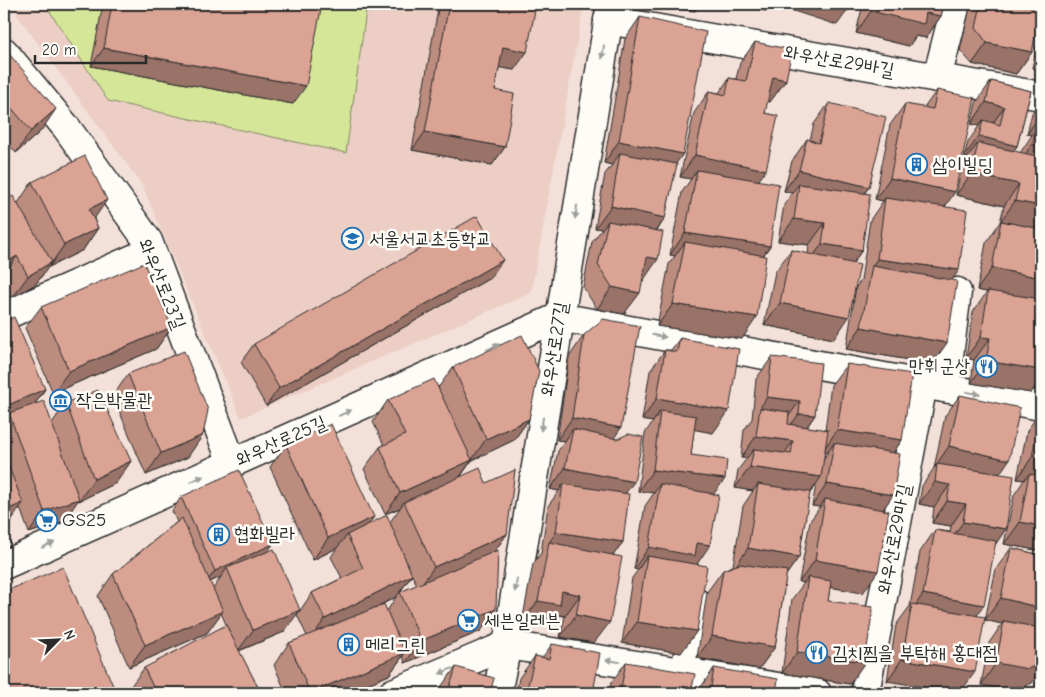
<svg xmlns="http://www.w3.org/2000/svg" width="1045" height="697" font-family="'Comic Neue','Poor Story',sans-serif">
	<style>
		.built { fill: #eccec4 }
		.green { fill: #d6e699; stroke: #808862 }
		.lines { fill: none; stroke-linecap: round; stroke-linejoin: round }
		.minor-casing { stroke: #2b2b2b; stroke-width: 31 }
		.minor { stroke: #fdfcf7; stroke-width: 28 }
		.wall { fill: #bc8c7f; stroke: #2b2b2b; fill-rule: evenodd }
		.shaded-wall { fill: #997268; stroke: #2b2b2b }
		.building { fill: #dba394; stroke: #2b2b2b }
		.oneway { fill: #9e9e9b }
		.labels { text-anchor: middle; dominant-baseline: central; stroke-width: 5; stroke-linejoin: round; paint-order: stroke }
		.street-label { font-size: 19px; fill: #2b2b2b; stroke: #fdfcf7 }
		.poi-label { font-size: 19px; fill: #2b2b2b; stroke: #fdfcf7; text-anchor: start }
	</style>
	<rect width="100%" height="100%" fill="#f3e1d9"/>
	<filter id="ink" filterUnits="userSpaceOnUse"><feTurbulence type="fractalNoise" baseFrequency=".02" numOctaves="2"/><feDisplacementMap in="SourceGraphic" scale="10" xChannelSelector="R" yChannelSelector="G"/><feConvolveMatrix kernelMatrix="1 2 1 2 8 2 1 2 1" color-interpolation-filters="sRGB"/></filter>
	<g filter="url(#ink)">
		<polygon class="built" points="18,4 584,4 531,293 241,418 142,185 17,15"/>
		<polygon class="green" points="45,4 367,4 346,153 108,101"/>
		<g class="lines">
			<defs>
				<g id="minor">
					<polyline points="608,20 1041,96"/>
					<polyline points="4,52 66,127 148,241 232,463"/>
					<polyline points="937,78 956,4"/>
					<polyline points="4,316 151,251"/>
					<polyline points="945,388 957,292"/>
					<polyline points="4,565 559,317 1041,406"/>
					<polyline points="685,672 697,603"/>
					<polyline points="393,693 507,645 817,693"/>
					<polyline points="497,693 507,645 611,4"/>
					<polyline points="865,693 923,384"/>
				</g>
			</defs>
			<use href="#minor" class="minor-casing"/>
			<use href="#minor" class="minor"/>
		</g>
		<g class="wall">
			<polygon points="103,4 322,4 293,104 91,66"/>
			<polygon points="439,4 532,4 514,70 499,67 495,90 505,147 492,165 412,150"/>
			<polygon points="863,4 944,4 941,16 926,38 916,36 909,46 856,33"/>
			<polygon points="971,4 1041,4 1032,52 1016,74 972,64 960,50"/>
			<polygon points="640,17 676,164 665,218 657,231 643,281 624,314 597,309 583,287 592,242 602,229 595,228 605,174 612,165 604,163 625,39"/>
			<polygon points="1041,27 1041,70 1032,68"/>
			<polygon points="755,42 786,80 770,102 767,101 765,113 759,181 770,246 763,256 742,339 657,326 669,264 675,256 670,255 682,192 691,179 680,177 694,113 709,91 719,93 729,78 736,79 740,63"/>
			<polygon points="4,48 41,131 16,153 4,139"/>
			<polygon points="991,81 1031,91 1017,146 1013,151 1020,153 1032,135 1027,134 1032,113 1041,100 1041,378 1031,393 971,383 974,360 966,358 973,312 987,292 977,290 986,243 1000,222 1004,206 956,195 962,165 967,158 964,157 968,142 979,126 971,124 976,103"/>
			<polygon points="937,90 945,206 952,280 932,364 846,349 856,287 861,280 870,220 883,201 875,199 890,125 905,104 924,108"/>
			<polygon points="829,103 869,187 864,193 862,250 853,263 834,339 764,325 775,272 791,250 808,254 809,245 778,241 784,205 792,193 784,191 792,161 807,139 810,140 814,124"/>
			<polygon points="32,182 94,219 98,228 83,250 49,267 49,266 36,284 13,297 4,282 4,201 18,203"/>
			<polygon points="490,278 266,406 241,362 254,344"/>
			<polygon points="41,307 172,327 156,349 53,393 25,328"/>
			<polygon points="4,322 45,389 35,404 52,423 66,403 131,461 116,483 79,501 78,500 64,521 29,533 20,508 8,525 4,527"/>
			<polygon points="584,335 614,438 625,494 623,542 613,555 594,643 560,637 565,616 553,614 544,627 522,622 533,564 541,553 548,506 559,491 550,489 558,451 565,441 557,440 569,357"/>
			<polygon points="680,338 713,433 694,429 691,455 714,494 697,564 681,653 622,643 632,578 638,570 634,569 645,506 654,493 638,491 645,433 653,422 642,420 650,371 665,350 671,350"/>
			<path d="M 772,357 L 815,415 L 807,427 L 825,430 L 831,385 L 847,364 L 902,440 L 893,453 L 893,495 L 882,510 L 863,593 L 830,587 L 828,601 L 850,684 L 782,673 L 792,599 L 804,583 L 799,582 L 810,521 L 820,507 L 812,506 L 816,485 L 809,494 L 799,557 L 786,575 L 775,647 L 759,669 L 697,658 L 707,592 L 723,570 L 733,566 L 743,506 L 753,491 L 735,488 L 738,470 L 747,458 L 741,458 L 744,430 L 752,419 L 756,379 ZM 825,452 L 828,452 L 824,458 Z"/>
			<path d="M 453,367 L 529,419 L 514,440 L 472,460 L 461,476 L 507,534 L 494,552 L 481,631 L 405,663 L 403,656 L 389,675 L 346,693 L 286,693 L 274,665 L 289,643 L 307,636 L 297,615 L 312,593 L 342,578 L 331,557 L 337,548 L 313,560 L 270,467 L 286,445 L 369,524 L 390,522 L 400,508 L 385,514 L 364,469 L 380,447 L 384,445 L 373,422 L 388,400 L 438,388 ZM 412,575 L 417,585 L 400,592 ZM 396,597 L 387,611 L 381,605 Z"/>
			<polygon points="128,374 188,457 146,475 113,396"/>
			<polygon points="960,395 1000,474 1006,529 887,681 896,625 910,606 920,552 935,530 950,532 951,526 932,523 934,507 919,504 922,486 934,468 945,416"/>
			<polygon points="1041,410 1041,551 1004,544 1014,495 1024,480 1017,479 1027,431"/>
			<path d="M 181,497 L 268,551 L 284,632 L 239,651 L 261,693 L 130,693 L 128,690 L 144,668 L 232,638 L 221,613 L 207,633 L 129,667 L 98,596 L 113,574 L 177,522 L 172,511 ZM 221,577 L 213,589 L 210,582 Z"/>
			<polygon points="1011,548 1041,555 1041,669 1032,683 1013,691 981,685 989,643 1002,624 985,620 996,569"/>
			<polygon points="4,592 116,693 4,693"/>
			<polygon points="552,644 593,693 516,693 519,678 535,656 542,658"/>
			<polygon points="626,662 691,693 609,693 611,683"/>
			<polygon points="456,667 490,693 439,693 440,688"/>
			<polygon points="714,668 776,693 699,693 699,690"/>
		</g>
		<g class="shaded-wall">
			<polygon points="643,4 701,4 695,11"/>
			<polygon points="735,4 771,4 766,11 734,5"/>
			<polygon points="783,4 852,4 837,25 781,7"/>
			<polygon points="871,11 926,13 941,16 926,38 916,36 909,46 856,33"/>
			<polygon points="987,43 1032,52 1016,74 972,64"/>
			<polygon points="503,47 527,52 514,70 490,66"/>
			<polygon points="104,48 306,86 293,104 91,66"/>
			<polygon points="1041,55 1041,70 1032,68"/>
			<polygon points="773,77 786,80 770,102 758,99"/>
			<polygon points="986,102 1004,107 989,129 983,120 979,126 971,124"/>
			<polygon points="56,109 41,131 16,153 31,131"/>
			<polygon points="1041,113 1041,138 1036,130 1032,135 1027,134"/>
			<polygon points="425,132 505,147 492,165 412,150"/>
			<polygon points="979,136 1017,146 1002,167 978,143 967,158 964,157"/>
			<polygon points="619,141 683,154 667,176 620,153 612,165 604,163"/>
			<polygon points="1032,144 1041,147 1041,172 1017,166"/>
			<polygon points="695,155 766,170 751,192 697,170 691,179 680,177"/>
			<polygon points="799,170 869,187 854,209 799,184 792,193 784,191"/>
			<polygon points="971,174 1019,184 1004,206 956,195"/>
			<polygon points="890,178 955,192 940,214 885,198 883,201 875,199"/>
			<polygon points="107,200 92,222 89,209"/>
			<polygon points="1015,201 1041,206 1041,231 1001,221 1000,222"/>
			<polygon points="611,206 665,218 650,240 608,221 602,229 595,228"/>
			<polygon points="794,219 825,223 809,245 778,241"/>
			<polygon points="98,228 83,250 49,267 64,245"/>
			<polygon points="685,233 770,246 754,267 685,242 675,256 670,255"/>
			<polygon points="822,244 862,250 847,272 806,266"/>
			<polygon points="17,256 4,275 4,264"/>
			<polygon points="647,257 658,259 643,281 632,279"/>
			<polygon points="877,259 959,270 944,292 872,266"/>
			<polygon points="503,260 490,278 266,406 279,388"/>
			<polygon points="52,262 36,284 13,297 28,276"/>
			<polygon points="992,268 1041,278 1041,303 988,291 987,292 977,290"/>
			<polygon points="612,287 640,293 624,314 597,309"/>
			<polygon points="780,303 849,317 834,339 764,325"/>
			<polygon points="673,304 757,317 742,339 657,326"/>
			<polygon points="172,327 156,349 53,393 69,371"/>
			<polygon points="861,327 947,343 932,364 846,349"/>
			<polygon points="981,337 990,338 974,360 966,358"/>
			<polygon points="986,361 1041,370 1041,378 1031,393 971,383"/>
			<polygon points="45,389 30,411 9,413 4,421 4,407"/>
			<polygon points="767,397 800,401 784,422 760,408"/>
			<polygon points="657,398 729,411 713,433 659,423 660,411 653,422 642,420"/>
			<polygon points="799,414 815,415 800,437 783,435"/>
			<polygon points="572,418 621,428 606,450 573,429 565,441 557,440"/>
			<polygon points="529,419 514,440 471,461 486,439"/>
			<polygon points="837,430 902,440 887,462 834,443 828,452 822,452"/>
			<polygon points="203,435 188,457 146,475 161,453"/>
			<polygon points="756,436 793,441 778,463 754,449 747,458 741,458"/>
			<polygon points="949,446 1009,460 994,482 937,464 934,468"/>
			<polygon points="1032,457 1041,459 1041,484 1029,474 1024,480 1017,479"/>
			<polygon points="472,460 456,482 404,502 400,508 385,514 400,493"/>
			<polygon points="131,461 116,483 79,501 94,479"/>
			<polygon points="750,467 821,477 806,499 758,484 753,491 735,488"/>
			<polygon points="565,468 634,482 618,503 563,484 559,491 550,489"/>
			<polygon points="653,470 725,479 709,500 660,484 654,493 638,491"/>
			<polygon points="935,482 950,485 934,507 919,504"/>
			<polygon points="827,484 893,495 878,517 825,499 820,507 812,506"/>
			<polygon points="79,499 64,521 29,533 44,511"/>
			<polygon points="947,501 966,504 951,526 932,523"/>
			<polygon points="23,503 8,525 4,527 4,511"/>
			<polygon points="374,517 359,538 347,535 337,548 313,560 328,538"/>
			<polygon points="963,522 1006,529 991,551 948,544"/>
			<polygon points="1020,522 1041,526 1041,551 1004,544"/>
			<polygon points="556,532 623,542 607,564 549,543"/>
			<polygon points="507,534 492,555 418,589 434,567"/>
			<polygon points="697,543 710,545 695,567 647,556 638,570 634,569 649,547"/>
			<polygon points="273,544 264,557 227,568 221,577 205,584 215,571"/>
			<polygon points="748,548 799,557 784,578 733,570"/>
			<polygon points="815,560 878,571 863,593 807,583 808,577 804,583 799,582"/>
			<polygon points="412,575 396,597 309,641 325,619"/>
			<polygon points="562,591 580,595 565,616 553,614 544,627 522,622 538,601"/>
			<polygon points="923,594 984,605 969,627 910,613"/>
			<polygon points="1001,598 1041,608 1041,630 1004,621 1002,624 985,620"/>
			<polygon points="496,609 481,631 405,663 421,641"/>
			<polygon points="300,610 284,632 238,651 253,630"/>
			<polygon points="223,611 207,633 129,667 145,645"/>
			<polygon points="576,615 610,622 594,643 560,637"/>
			<polygon points="637,622 697,631 681,653 622,643"/>
			<polygon points="712,636 775,647 759,669 697,658"/>
			<polygon points="797,652 865,662 850,684 782,673"/>
			<polygon points="405,653 389,675 346,693 310,693"/>
			<polygon points="902,659 975,672 960,693 887,681"/>
			<polygon points="996,663 1041,663 1041,669 1032,683 1013,691 981,685"/>
		</g>
		<g class="building">
			<polygon points="112,4 322,4 306,86 104,48"/>
			<polygon points="449,4 532,4 536,5 527,52 503,47 495,90 514,94 505,147 425,132"/>
			<polygon points="873,4 944,4 941,16 926,13 924,24 871,11"/>
			<polygon points="981,4 1041,4 1041,8 1032,52 987,43 976,28"/>
			<polygon points="640,17 706,32 683,154 619,141"/>
			<polygon points="755,42 792,50 786,80 773,77 765,113 778,116 766,170 695,155 709,91 726,95 729,78 746,81"/>
			<polygon points="4,48 56,109 31,131 4,99 4,93 8,89 4,84"/>
			<polygon points="991,81 1031,91 1017,146 979,136 983,120 1000,125 1004,107 986,102"/>
			<polygon points="937,90 975,98 955,192 890,178 905,104 933,109"/>
			<polygon points="829,103 886,117 869,187 799,170 807,139 819,143"/>
			<polygon points="1036,130 1041,131 1041,147 1032,144"/>
			<polygon points="978,143 1041,157 1041,206 1015,201 1019,184 971,174"/>
			<polygon points="620,153 677,164 665,218 611,206"/>
			<polygon points="85,156 107,200 89,209 98,228 64,245 32,182"/>
			<polygon points="697,170 779,184 770,246 685,233"/>
			<polygon points="799,184 870,194 862,250 822,244 825,223 794,219"/>
			<polygon points="13,196 52,262 28,276 17,256 4,264 4,201"/>
			<polygon points="885,198 967,210 959,270 877,259"/>
			<polygon points="477,216 503,260 279,388 254,344"/>
			<polygon points="608,221 663,232 658,259 647,257 640,293 612,287 598,265"/>
			<polygon points="1001,221 1041,229 1041,278 992,268"/>
			<polygon points="685,242 766,256 757,317 673,304"/>
			<polygon points="791,250 860,265 849,317 780,303"/>
			<polygon points="144,263 172,327 69,371 41,307"/>
			<polygon points="872,266 957,281 947,343 861,327"/>
			<polygon points="988,291 1041,299 1041,370 986,361 990,338 981,337"/>
			<polygon points="14,317 45,389 4,407 4,322"/>
			<polygon points="603,319 640,326 621,428 572,418 584,335"/>
			<polygon points="522,335 539,371 529,419 486,439 453,367"/>
			<polygon points="680,338 739,349 729,411 657,398 665,350 677,352"/>
			<polygon points="184,351 208,410 203,435 161,453 128,374"/>
			<polygon points="772,357 821,363 815,415 799,414 800,401 767,397"/>
			<polygon points="847,364 912,374 902,440 837,430"/>
			<polygon points="434,379 472,460 400,493 380,447 405,435 388,400"/>
			<polygon points="98,390 131,461 94,479 66,403"/>
			<polygon points="960,395 1020,408 1009,460 949,446"/>
			<polygon points="44,401 79,499 44,511 9,413"/>
			<polygon points="760,408 789,412 788,424 828,430 821,477 750,467 754,449 791,454 793,441 756,436"/>
			<polygon points="660,411 696,416 691,455 727,460 725,479 653,470"/>
			<polygon points="1041,412 1041,459 1032,457"/>
			<polygon points="331,424 374,517 328,538 286,445"/>
			<polygon points="573,429 617,439 628,434 643,437 634,482 565,468"/>
			<polygon points="834,443 900,454 893,495 827,484"/>
			<polygon points="4,455 23,503 4,511"/>
			<polygon points="937,464 1014,476 1006,529 963,522 966,504 947,501 950,485 935,482"/>
			<polygon points="480,468 486,483 515,470 507,534 434,567 404,502"/>
			<polygon points="239,470 273,544 215,571 181,497"/>
			<polygon points="1029,474 1041,476 1041,526 1020,522"/>
			<polygon points="563,484 629,494 623,542 556,532"/>
			<polygon points="660,484 719,495 710,545 697,543 695,556 649,547"/>
			<polygon points="758,484 810,492 799,557 748,548"/>
			<polygon points="825,499 889,511 878,571 815,560"/>
			<polygon points="387,515 412,575 325,619 312,593 363,568 347,535"/>
			<polygon points="182,518 223,611 145,645 113,574"/>
			<polygon points="935,530 996,541 984,605 923,594"/>
			<polygon points="549,542 622,557 610,622 576,615 580,595 562,591 560,605 538,601"/>
			<polygon points="1011,548 1041,555 1041,608 1001,598"/>
			<polygon points="274,549 300,610 253,630 227,568"/>
			<polygon points="498,550 496,609 421,641 400,592"/>
			<polygon points="647,556 707,566 697,631 637,622"/>
			<polygon points="740,564 787,571 775,647 712,636 723,570"/>
			<polygon points="63,567 116,693 11,693 4,676 4,592"/>
			<polygon points="808,577 831,581 828,601 873,607 865,662 797,652"/>
			<polygon points="384,604 405,653 310,693 289,643"/>
			<polygon points="912,604 985,617 975,672 902,659"/>
			<polygon points="1004,621 1041,628 1041,663 1028,669 996,663"/>
			<polygon points="226,625 261,693 156,693 144,668"/>
			<polygon points="552,644 600,653 593,693 526,693 535,656 549,659"/>
			<polygon points="626,662 695,674 691,693 620,693"/>
			<polygon points="456,667 494,678 490,693 448,693"/>
			<polygon points="714,668 778,679 776,693 710,693"/>
			<polygon points="813,688 849,693 812,693"/>
		</g>
		<defs><path id="oneway-solid" d="M-6-.8H1V-3.2L6.5 0L1 3.2V.8H-6Z" transform="scale(1.25)"/></defs>
		<g class="oneway">
			<use href="#oneway-solid" transform="translate(603 52) rotate(99)"/>
			<use href="#oneway-solid" transform="translate(576 212) rotate(99)"/>
			<use href="#oneway-solid" transform="translate(659 336) rotate(10)"/>
			<use href="#oneway-solid" transform="translate(493 347) rotate(-24)"/>
			<use href="#oneway-solid" transform="translate(973 393) rotate(10)"/>
			<use href="#oneway-solid" transform="translate(345 413) rotate(-24)"/>
			<use href="#oneway-solid" transform="translate(542 424) rotate(99)"/>
			<use href="#oneway-solid" transform="translate(197 479) rotate(-24)"/>
			<use href="#oneway-solid" transform="translate(48 545) rotate(-24)"/>
			<use href="#oneway-solid" transform="translate(516 585) rotate(99)"/>
			<use href="#oneway-solid" transform="translate(613 661) rotate(-171)"/>
			<use href="#oneway-solid" transform="translate(446 671) rotate(157)"/>
		</g>
	</g>
	<defs>
		<symbol id="building-ring" viewBox="-11 -11 22 22"><circle r="9.5" fill="#fdfcf7" stroke="#1f6fb2" stroke-width="1.5"/><path d="M-4-6H4V6H1V3H-1V6H-4ZM-2.5-4.3h1.7v1.8h-1.7ZM.8-4.3h1.7v1.8H.8ZM-2.5-1h1.7V.8h-1.7ZM.8-1h1.7V.8H.8Z" fill="#1f6fb2"/></symbol>
		<symbol id="school-ring" viewBox="-11 -11 22 22"><circle r="9.5" fill="#fdfcf7" stroke="#1f6fb2" stroke-width="1.5"/><path d="M0-5L7-2L0 1L-7-2ZM-4 1L0 2.5L4 1V4Q0 6-4 4Z" fill="#1f6fb2"/></symbol>
		<symbol id="restaurant-ring" viewBox="-11 -11 22 22"><circle r="9.5" fill="#fdfcf7" stroke="#1f6fb2" stroke-width="1.5"/><path d="M-5-6h1v4h1v-4h1v4h1v-4h1v5L-1.5 .5V6h-2V.5L-5-1ZM5-6V6H3V1.5H1.5Q1.5-4 5-6Z" fill="#1f6fb2"/></symbol>
		<symbol id="museum-ring" viewBox="-11 -11 22 22"><circle r="9.5" fill="#fdfcf7" stroke="#1f6fb2" stroke-width="1.5"/><path d="M0-6L6-3V-2H-6V-3ZM-5-1h2V3h-2ZM-1-1h2V3h-2ZM3-1h2V3H3ZM-6 4H6V6H-6Z" fill="#1f6fb2"/></symbol>
		<symbol id="supermarket-ring" viewBox="-11 -11 22 22"><circle r="9.5" fill="#fdfcf7" stroke="#1f6fb2" stroke-width="1.5"/><path d="M-6-5.5h2.5l.6 2H6L4.5 2H-2.5L-4.4-4H-6ZM-1.5 3.2a1.3 1.3 0 1 0 .1 0ZM3 3.2a1.3 1.3 0 1 0 .1 0Z" fill="#1f6fb2"/></symbol>
	</defs>
	<g fill-rule="evenodd">
		<use href="#building-ring" x="904" y="152" width="25" height="25"/>
		<use href="#school-ring" x="340" y="226" width="25" height="25"/>
		<use href="#restaurant-ring" x="974" y="354" width="25" height="25"/>
		<use href="#museum-ring" x="48" y="388" width="25" height="25"/>
		<use href="#supermarket-ring" x="34" y="508" width="25" height="25"/>
		<use href="#building-ring" x="206" y="522" width="25" height="25"/>
		<use href="#supermarket-ring" x="456" y="608" width="25" height="25"/>
		<use href="#building-ring" x="336" y="632" width="25" height="25"/>
		<use href="#restaurant-ring" x="804" y="640" width="25" height="25"/>
	</g>
	<g class="labels">
		<g class="street-label">
			<text transform="translate(839 61) rotate(10)">와우산로29바길</text>
			<text transform="translate(162 284) rotate(68)">와우산로23길</text>
			<text transform="translate(554 349) rotate(-81)">와우산로27길</text>
			<text transform="translate(281 441) rotate(-24)">와우산로25길</text>
			<text transform="translate(894 539) rotate(-79)">와우산로29마길</text>
		</g>
		<g class="poi-label">
			<text x="932" y="165">삼이빌딩</text>
			<text x="369" y="239">서울서교초등학교</text>
			<text x="970" y="366" text-anchor="end">만휘군상</text>
			<text x="76" y="400">작은박물관</text>
			<text x="62" y="520">GS25</text>
			<text x="234" y="534">협화빌라</text>
			<text x="484" y="621">세븐일레븐</text>
			<text x="365" y="645">메리그린</text>
			<text x="832" y="653">김치찜을 부탁해 홍대점</text>
		</g>
	</g>
	<rect width="1045" height="697" fill="none" stroke="#fdfcf7" stroke-width="20"/>
	<rect x="10" y="10" width="1025" height="677" fill="none" stroke="#2b2b2b" stroke-width="2" filter="url(#ink)"/>
	<g transform="translate(58 640) rotate(66)" stroke="#fdfcf7" stroke-width="4" paint-order="stroke">
	<path d="M0-4L9 19L0 12L-9 19Z" fill="#2b2b2b"/>
	<text y="-8" font-size="14" font-weight="bold" text-anchor="middle" fill="#2b2b2b">N</text>
	</g>
	<path d="M35 55v8h111v-8" fill="none" stroke="#2b2b2b" stroke-width="2.5"/>
	<text x="42" y="55" font-size="15" fill="#2b2b2b" stroke="#fdfcf7" stroke-width="4" paint-order="stroke">20 m</text>
</svg>
